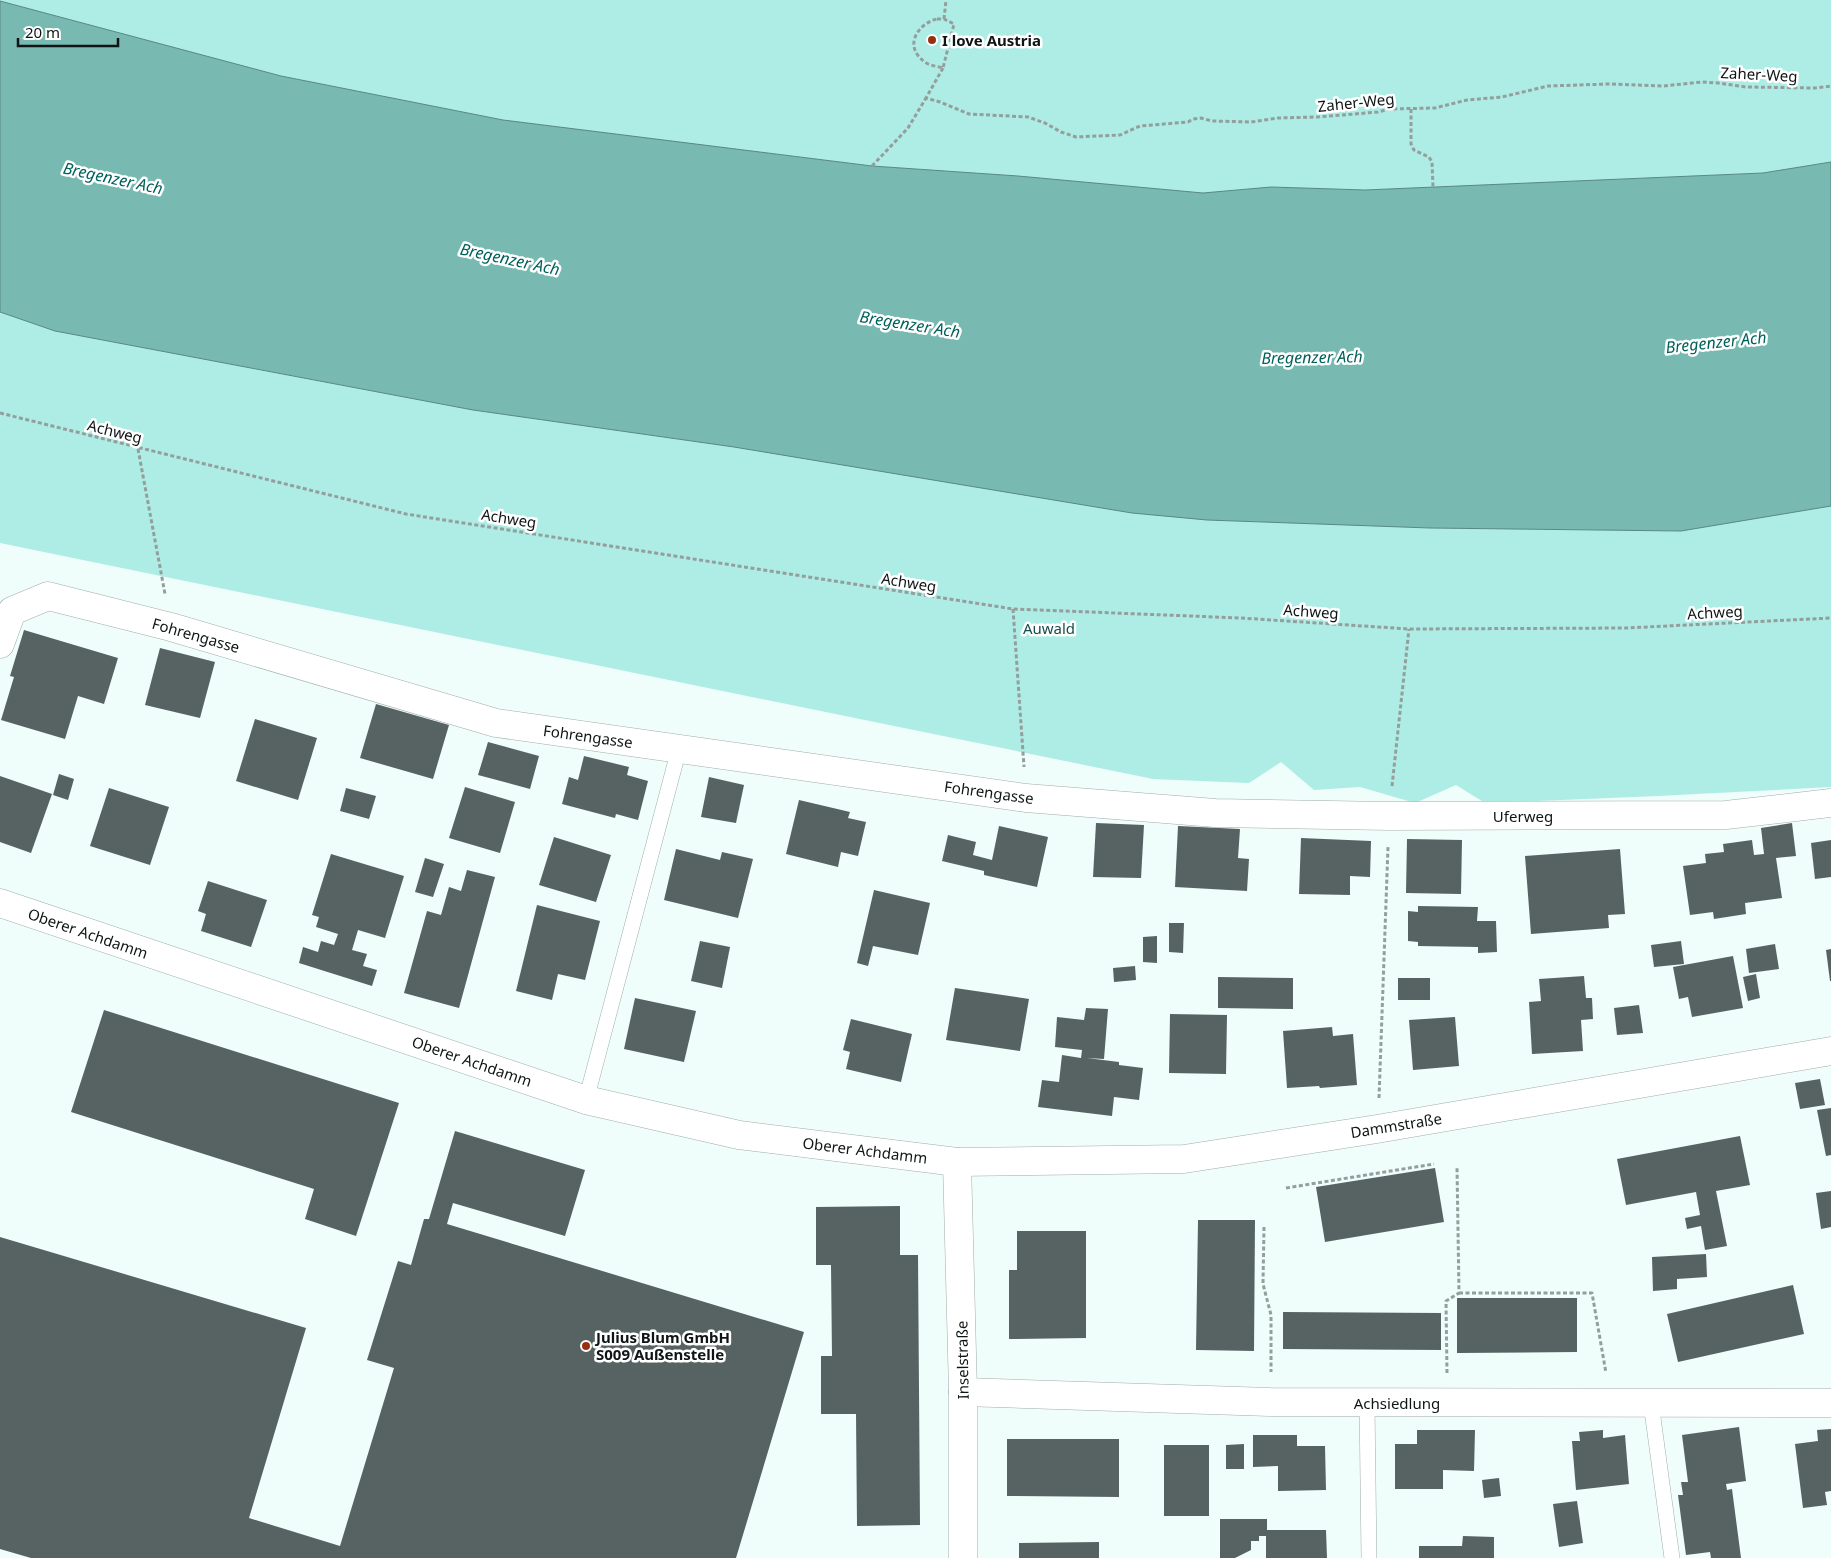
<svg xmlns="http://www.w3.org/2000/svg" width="1831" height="1558" font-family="'Noto Sans',sans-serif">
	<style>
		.green { fill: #adede5 }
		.water { fill: #78b9b2; stroke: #588883 }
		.building { fill: #576362 }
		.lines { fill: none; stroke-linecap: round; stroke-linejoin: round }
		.lane-casing { stroke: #a0adac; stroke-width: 16 }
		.street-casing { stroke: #a0adac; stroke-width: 29 }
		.path { stroke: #949f9d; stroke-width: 3; stroke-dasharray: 4 2.5; stroke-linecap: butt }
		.lane { stroke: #fff; stroke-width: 15 }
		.street { stroke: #fff; stroke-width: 28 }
		.poi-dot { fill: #983010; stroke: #fff; stroke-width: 2 }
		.labels { text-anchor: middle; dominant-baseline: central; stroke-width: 5; stroke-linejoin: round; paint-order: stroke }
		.poi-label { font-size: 15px; font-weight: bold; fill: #0f1414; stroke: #fff; text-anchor: start }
		.street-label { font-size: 15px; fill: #0f1414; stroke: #fff }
		.park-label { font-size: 15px; fill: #154e49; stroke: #fff }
		.water-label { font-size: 16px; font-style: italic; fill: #00615b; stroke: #fff }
	</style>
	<rect width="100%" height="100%" fill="#effdfb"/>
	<g class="green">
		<polygon points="0,0 1831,0 1831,162 1763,173 1365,190 1271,187 1203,193 1018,176 872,166 503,120 281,76 0,1"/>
		<polygon points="0,312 55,331 473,410 734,447 1207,520 1430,528 1681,531 1831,506 1831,787 1658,796 1485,803 1456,785 1415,803 1360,787 1314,790 1281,762 1249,783 1153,779 0,543"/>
	</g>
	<polygon class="water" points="0,1 281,76 503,120 872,166 1018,176 1203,193 1271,187 1365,190 1763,173 1831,162 1831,506 1681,531 1430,528 1207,520 1132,513 734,447 473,410 55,331 0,312"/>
	<g class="building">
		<polygon points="24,630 118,658 104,704 78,696 65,739 1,720 14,677 10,676"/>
		<polygon points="160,648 215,662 200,718 145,705"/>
		<polygon points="376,704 449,725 433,779 360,758"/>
		<polygon points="255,719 317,738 298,800 236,781"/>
		<polygon points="488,742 539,756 530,789 478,775"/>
		<polygon points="584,756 629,767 627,775 648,781 638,820 616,814 615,818 562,804 569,777 578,780"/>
		<polygon points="59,774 74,779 68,800 53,795"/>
		<polygon points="0,776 52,794 31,853 0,842"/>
		<polygon points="709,777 744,785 736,823 701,817"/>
		<polygon points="465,787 515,802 500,853 449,838"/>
		<polygon points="109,788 169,807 150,865 90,846"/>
		<polygon points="346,788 376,796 369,819 340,811"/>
		<polygon points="799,800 850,812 848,818 866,822 858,856 841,852 838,867 786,854"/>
		<polygon points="1096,823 1144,825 1141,878 1093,877"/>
		<polygon points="1792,823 1796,856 1776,858 1782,898 1745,903 1746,914 1714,919 1713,912 1690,915 1683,866 1706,863 1705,854 1724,852 1723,844 1752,840 1754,855 1764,854 1761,828"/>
		<polygon points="999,826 1048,837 1037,887 984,875 984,871 942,861 948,835 976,842 973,855 992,860"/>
		<polygon points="1178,826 1240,829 1238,858 1249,859 1247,891 1175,887"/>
		<polygon points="554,837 611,855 596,902 539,885"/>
		<polygon points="1301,838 1371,841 1370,877 1350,876 1350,895 1299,894"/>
		<polygon points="1407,839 1462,840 1461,894 1406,893"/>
		<polygon points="1831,840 1831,877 1815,879 1811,843"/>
		<polygon points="676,849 720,860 722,852 753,859 738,918 664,900"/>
		<polygon points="1620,849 1625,914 1608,915 1609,928 1531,934 1525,856"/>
		<polygon points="331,854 404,876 385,938 358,930 352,950 367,954 363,966 377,970 372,986 299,963 303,947 318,952 321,941 334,945 338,934 316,927 319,917 312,915"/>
		<polygon points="425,858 444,864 433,897 415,892"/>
		<polygon points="467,870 495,877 459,1008 404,993 427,911 441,915 449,887 461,891"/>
		<polygon points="208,881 267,900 251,947 201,931 206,914 198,911"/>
		<polygon points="874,890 930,903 918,955 873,946 868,966 857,963"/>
		<polygon points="537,905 600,921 585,980 558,974 552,1000 516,991"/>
		<polygon points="1418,906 1478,907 1477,921 1496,921 1497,952 1478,953 1478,947 1418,946 1418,942 1408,941 1408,911 1418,912"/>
		<polygon points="1169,923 1184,923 1183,953 1169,952"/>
		<polygon points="1157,936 1157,963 1143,962 1143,937"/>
		<polygon points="700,941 730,947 722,988 691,981"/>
		<polygon points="1681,941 1684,964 1654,967 1651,945"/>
		<polygon points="1775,944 1779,969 1749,973 1746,949"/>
		<polygon points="1831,949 1831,981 1830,981 1826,950"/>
		<polygon points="1733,956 1743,1008 1692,1017 1688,997 1679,999 1673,967"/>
		<polygon points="1135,966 1136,980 1114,982 1113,968"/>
		<polygon points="1756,974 1760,998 1748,1001 1743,977"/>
		<polygon points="1584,976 1586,998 1592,998 1593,1019 1581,1020 1583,1051 1532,1054 1529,1002 1541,1001 1539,979"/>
		<polygon points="1218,977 1293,978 1293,1009 1218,1008"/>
		<rect x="1398" y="978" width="32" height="22"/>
		<polygon points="955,988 1029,999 1020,1051 946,1040"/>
		<polygon points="635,998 696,1011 684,1062 624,1049"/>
		<polygon points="1639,1005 1643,1033 1617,1035 1614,1008"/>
		<polygon points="1086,1008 1108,1009 1104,1059 1087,1058 1119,1062 1119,1065 1143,1068 1139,1100 1114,1097 1112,1116 1038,1107 1042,1080 1059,1082 1062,1055 1081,1058 1082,1050 1055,1047 1057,1017 1084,1020"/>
		<polygon points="104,1010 399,1103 356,1236 305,1219 314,1189 71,1112"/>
		<polygon points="1170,1014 1227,1015 1226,1074 1169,1073"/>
		<polygon points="1455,1017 1459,1066 1413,1070 1409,1020"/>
		<polygon points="851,1019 912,1034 901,1082 846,1069 850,1052 843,1050"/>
		<polygon points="1332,1027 1333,1036 1353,1034 1357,1085 1320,1088 1319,1086 1287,1088 1283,1031"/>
		<polygon points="1820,1079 1825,1105 1800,1109 1795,1083"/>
		<polygon points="1831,1108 1831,1155 1826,1156 1817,1110"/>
		<polygon points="455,1131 585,1170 565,1236 453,1203 447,1224 804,1332 736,1558 31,1558 0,1549 0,1237 306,1328 249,1518 340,1546 394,1368 367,1360 398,1261 411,1265 424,1219 429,1219"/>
		<polygon points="1740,1136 1750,1185 1716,1191 1727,1246 1705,1250 1701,1226 1687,1229 1685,1218 1700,1215 1696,1192 1626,1205 1617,1159"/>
		<polygon points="1435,1168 1444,1222 1325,1242 1316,1187"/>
		<polygon points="1831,1191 1831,1227 1821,1229 1816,1193"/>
		<polygon points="900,1206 900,1255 918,1255 920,1525 857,1526 856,1414 821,1414 821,1356 832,1356 831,1265 816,1265 816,1207"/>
		<polygon points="1198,1220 1255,1220 1254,1351 1196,1350"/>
		<polygon points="1017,1231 1086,1231 1086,1338 1009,1339 1009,1270 1017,1270"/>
		<polygon points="1706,1254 1707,1277 1677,1279 1677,1289 1653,1291 1652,1257"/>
		<polygon points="1793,1285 1804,1334 1678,1362 1667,1314"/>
		<polygon points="1457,1298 1577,1298 1577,1352 1457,1353"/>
		<polygon points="1283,1312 1441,1313 1441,1350 1283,1349"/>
		<polygon points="1739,1427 1746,1481 1726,1484 1727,1490 1732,1489 1741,1558 1711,1558 1710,1552 1686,1555 1678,1495 1683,1495 1681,1482 1688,1482 1682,1435"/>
		<polygon points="1831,1429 1831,1491 1825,1492 1827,1505 1803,1508 1795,1444 1818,1441 1817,1430"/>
		<polygon points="1417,1430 1475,1430 1474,1471 1443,1470 1443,1489 1395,1489 1395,1444 1417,1444"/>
		<polygon points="1603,1430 1603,1438 1625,1435 1629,1484 1576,1490 1572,1441 1580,1441 1579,1432"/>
		<polygon points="1253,1435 1297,1435 1297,1446 1325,1446 1326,1490 1278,1491 1278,1466 1253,1467"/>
		<polygon points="1007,1439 1119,1439 1119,1497 1007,1496"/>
		<polygon points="1244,1444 1244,1469 1226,1469 1226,1445"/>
		<rect x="1164" y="1445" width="45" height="71"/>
		<polygon points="1499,1478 1501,1496 1484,1498 1482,1480"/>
		<polygon points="1577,1501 1583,1543 1559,1547 1553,1504"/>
		<polygon points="1220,1519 1267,1519 1267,1530 1326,1530 1327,1558 1266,1558 1266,1536 1259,1536 1259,1541 1251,1541 1251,1550 1235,1558 1220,1558"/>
		<polygon points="1463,1536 1494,1537 1494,1558 1419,1558 1419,1546 1462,1546"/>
		<polygon points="1099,1542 1099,1558 1019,1558 1019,1543"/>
	</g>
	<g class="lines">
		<defs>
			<g id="lane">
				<polyline points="586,1100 679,749"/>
				<polyline points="1367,1403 1369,1558"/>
				<polyline points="1651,1403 1672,1558"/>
			</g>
			<g id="street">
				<polyline points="0,644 12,611 48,596 171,627 496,723 1026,798 1215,813 1389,816 1726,815 1831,803"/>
				<polyline points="0,903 586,1100 739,1135 957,1162 1184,1159 1377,1129 1831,1051"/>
				<polyline points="957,1162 963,1392 963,1558"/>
				<polyline points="963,1392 1270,1402 1831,1403"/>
			</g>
		</defs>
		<use href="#lane" class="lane-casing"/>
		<use href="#street" class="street-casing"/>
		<g class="path">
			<path d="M 937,19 L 944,19 L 954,24 L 943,68 C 937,66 930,66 925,62 C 903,47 917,24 937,19 Z"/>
			<polyline points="944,19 946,0"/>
			<polyline points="943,68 926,98 940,102 969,114 1028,117 1045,123 1061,132 1076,137 1120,135 1140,126 1188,122 1193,119 1201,118 1212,121 1251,122 1278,118 1318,117 1378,112 1389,109 1435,108 1467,100 1502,97 1548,86 1609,84 1663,86 1702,82 1718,83 1746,87 1815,88 1831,86"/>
			<polyline points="1411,109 1411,144 1414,150 1429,157 1432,162 1433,187"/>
			<polyline points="872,166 908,128 926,98"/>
			<polyline points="0,413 406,514 1013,609 1241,618 1409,629 1626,628 1831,618"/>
			<polyline points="138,449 165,594"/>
			<polyline points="1013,609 1024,767"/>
			<polyline points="1392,786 1409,629"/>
			<polyline points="1379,1098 1388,847"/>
			<polyline points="1286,1188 1434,1164"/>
			<polyline points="1264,1227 1263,1284 1271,1315 1271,1372"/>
			<polyline points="1459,1293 1592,1293 1606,1373"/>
			<polyline points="1447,1373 1446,1301 1459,1293 1457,1167"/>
		</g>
		<use href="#lane" class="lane"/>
		<use href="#street" class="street"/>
	</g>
	<g class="poi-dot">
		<circle cx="932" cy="40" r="5"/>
		<circle cx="586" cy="1346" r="5"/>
	</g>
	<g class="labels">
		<g class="poi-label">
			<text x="942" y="40">I love Austria</text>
			<text x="596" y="1337">Julius Blum GmbH<tspan x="596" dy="17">S009 Außenstelle</tspan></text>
		</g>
		<g class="street-label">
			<text transform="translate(1759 74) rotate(3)">Zaher-Weg</text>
			<text transform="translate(1356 102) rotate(-6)">Zaher-Weg</text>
			<text transform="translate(115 431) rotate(14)">Achweg</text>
			<text transform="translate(509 518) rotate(9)">Achweg</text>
			<text transform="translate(909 582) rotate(9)">Achweg</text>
			<text transform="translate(1311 611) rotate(4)">Achweg</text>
			<text transform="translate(1715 612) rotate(-3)">Achweg</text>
			<text transform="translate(196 635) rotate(16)">Fohrengasse</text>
			<text transform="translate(588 736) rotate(8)">Fohrengasse</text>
			<text transform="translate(989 792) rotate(8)">Fohrengasse</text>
			<text x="1523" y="816">Uferweg</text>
			<text transform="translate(88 933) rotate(19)">Oberer Achdamm</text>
			<text transform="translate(472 1061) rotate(19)">Oberer Achdamm</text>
			<text transform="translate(1396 1125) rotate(-9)">Dammstraße</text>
			<text transform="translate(865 1150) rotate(7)">Oberer Achdamm</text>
			<text transform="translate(962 1360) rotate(-91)">Inselstraße</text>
			<text x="1397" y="1403">Achsiedlung</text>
		</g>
		<g class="park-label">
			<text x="1049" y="628">Auwald</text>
		</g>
		<g class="water-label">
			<text transform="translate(113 178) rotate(12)">Bregenzer Ach</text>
			<text transform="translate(510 259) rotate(12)">Bregenzer Ach</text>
			<text transform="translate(910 324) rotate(9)">Bregenzer Ach</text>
			<text transform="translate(1716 342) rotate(-6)">Bregenzer Ach</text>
			<text transform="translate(1312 357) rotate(-1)">Bregenzer Ach</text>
		</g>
	</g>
	<path d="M18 38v8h100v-8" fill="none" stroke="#0f1414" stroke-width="2.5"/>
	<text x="25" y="38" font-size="15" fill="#0f1414" stroke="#ffffff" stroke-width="4" paint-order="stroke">20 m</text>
</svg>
